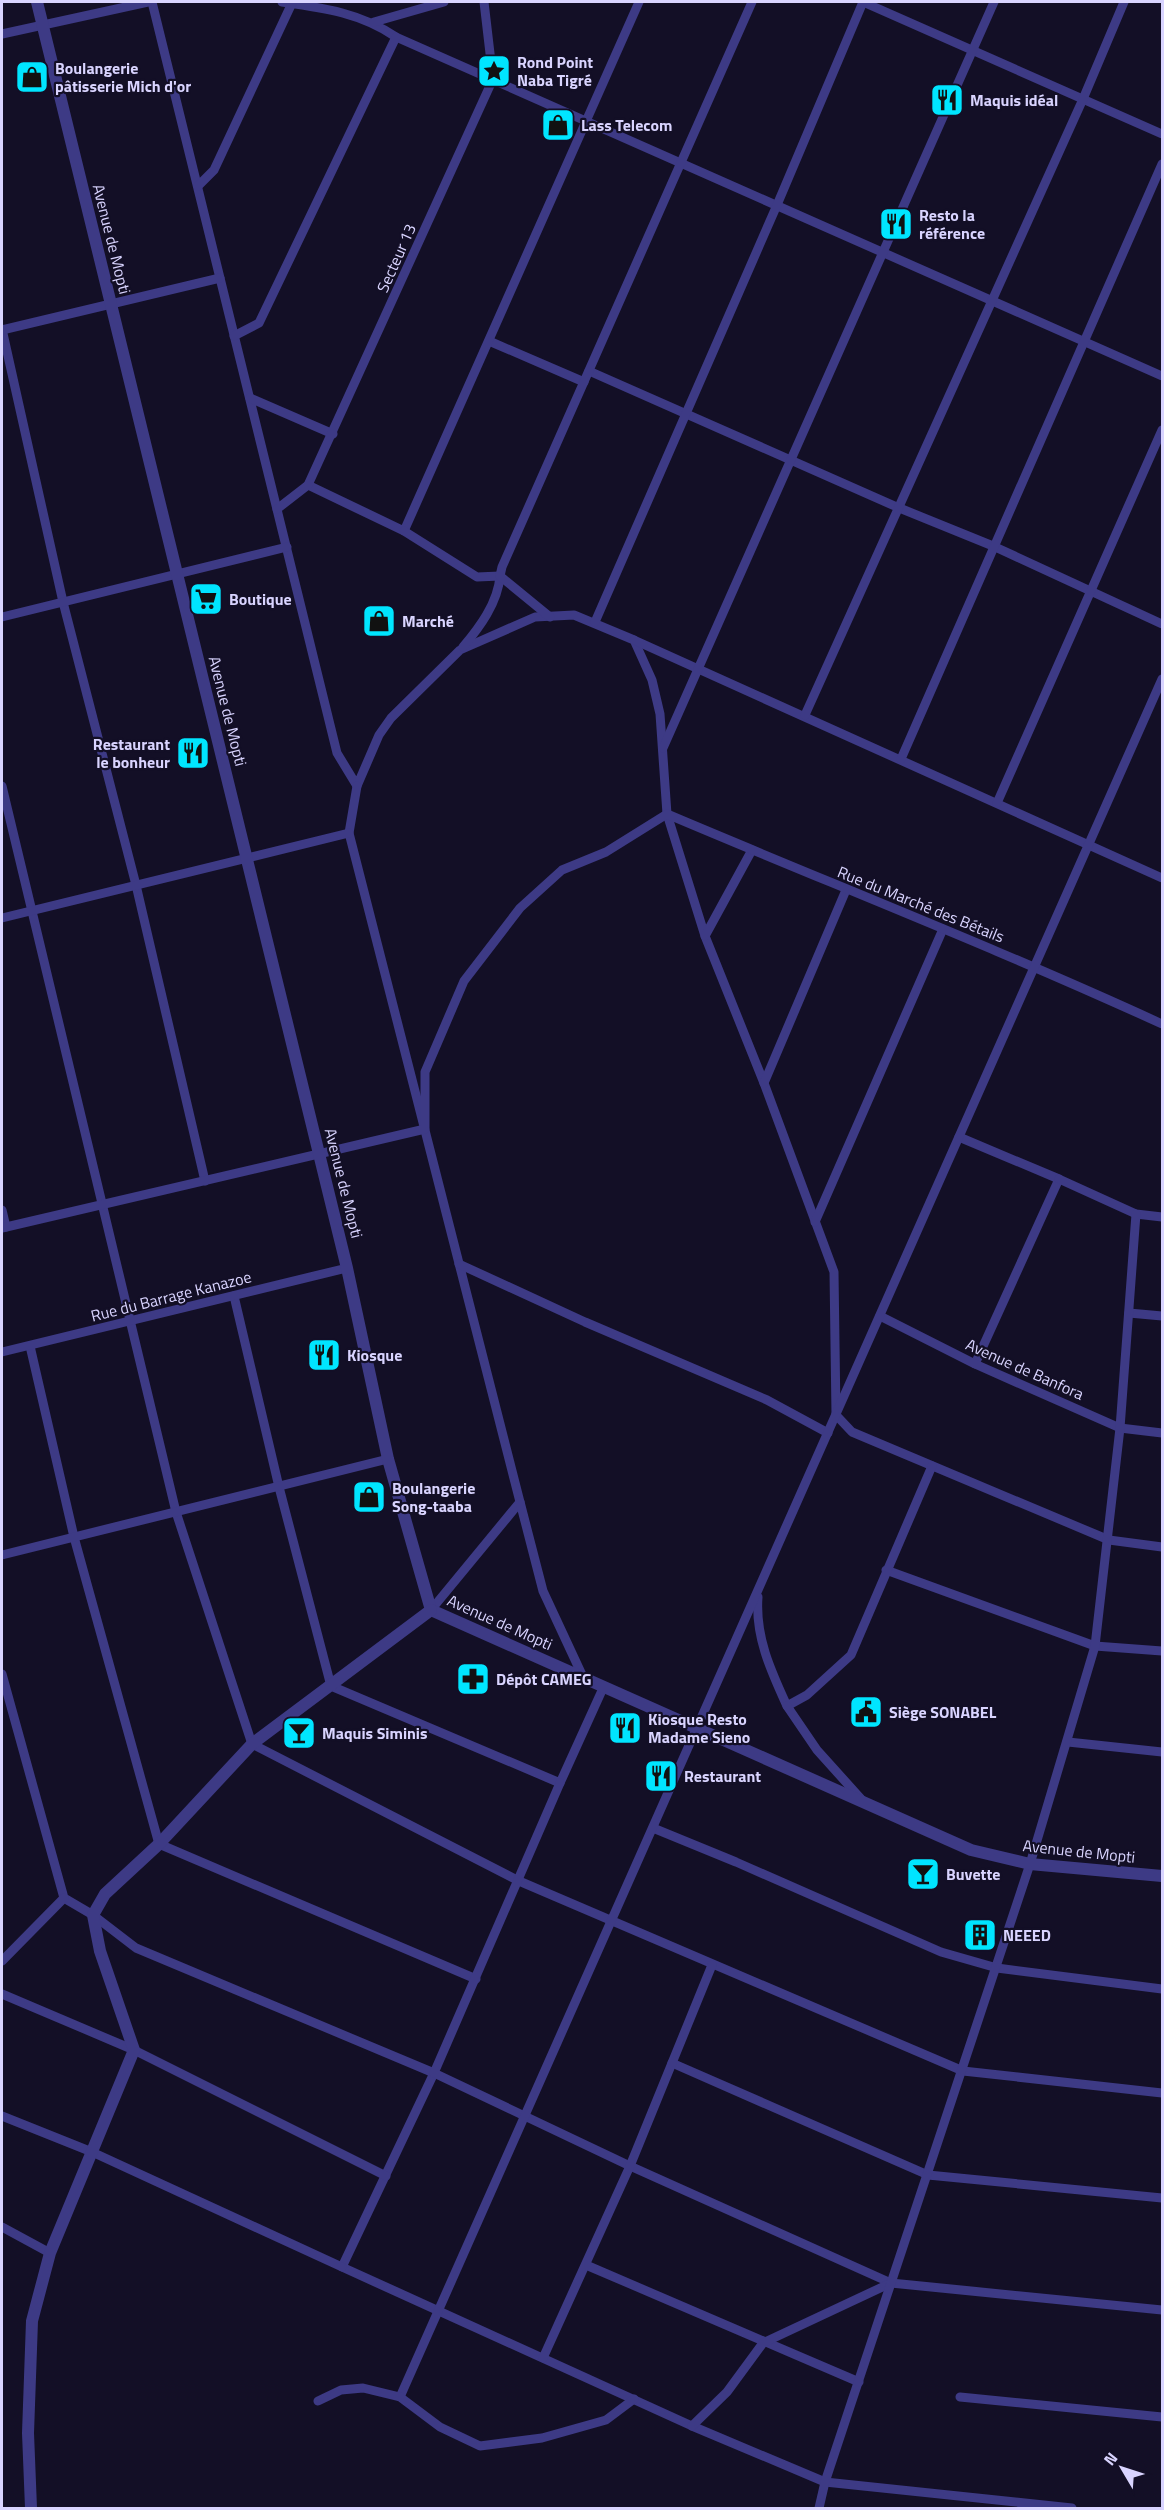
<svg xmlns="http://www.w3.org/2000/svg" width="1164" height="2510" font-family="'Titillium Web',sans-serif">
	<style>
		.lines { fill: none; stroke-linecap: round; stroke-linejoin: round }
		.minor { stroke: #3d3a85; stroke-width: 9 }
		.tertiary { stroke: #3d3a85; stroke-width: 12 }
		.labels { text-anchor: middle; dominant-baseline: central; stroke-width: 4.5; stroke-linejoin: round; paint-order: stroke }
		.poi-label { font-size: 16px; font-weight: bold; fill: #d9d4ff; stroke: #130f26; text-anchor: start }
		.street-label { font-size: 16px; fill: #d9d4ff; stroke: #130f26 }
	</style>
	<rect width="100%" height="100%" fill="#130f26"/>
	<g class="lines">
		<g class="minor">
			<polyline points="152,2 337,753 357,786 379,735 391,718 460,650 535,617 574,615 634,640 652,680 660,714 667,814 705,936 764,1083 834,1272 836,1415 852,1432 1109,1540 1162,1547"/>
			<path d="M 282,2 C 324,8 361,13 396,37 L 1162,376"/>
			<polyline points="863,2 1162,134"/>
			<polyline points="374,22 444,2"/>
			<polyline points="2,34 148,2"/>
			<polyline points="198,186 214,170 292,3"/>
			<polyline points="2,329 63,602 136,885 205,1181"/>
			<polyline points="2,330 220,278"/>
			<polyline points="234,336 259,323 396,37"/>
			<polyline points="489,341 584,382"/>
			<polyline points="589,371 897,507 993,546 1162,624"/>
			<polyline points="250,398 333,434"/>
			<polyline points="308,485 404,531 639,2"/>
			<polyline points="277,509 308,485 493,79 484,2"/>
			<path d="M 404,531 L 477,577 L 500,576 C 498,603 479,628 463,647"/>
			<polyline points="2,617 287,547"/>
			<polyline points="550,617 500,576 502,567 752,2"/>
			<polyline points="595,622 777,205 863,2"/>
			<polyline points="634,640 1162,878"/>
			<polyline points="805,715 1083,99 1124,2"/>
			<polyline points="663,748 994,2"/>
			<polyline points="901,759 1162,164"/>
			<polyline points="2,786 176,1512 252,1744 519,1881 963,2071 1162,2093"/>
			<polyline points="357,786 349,833 520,1502 431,1610"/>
			<polyline points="997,803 1162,430"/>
			<polyline points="2,918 349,833"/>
			<polyline points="705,936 752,850"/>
			<polyline points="764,1083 846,890"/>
			<polyline points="959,1137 1059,1179 975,1364"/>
			<polyline points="1059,1179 1136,1214 1162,1217"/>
			<polyline points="2,1210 6,1227"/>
			<polyline points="815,1222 943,929"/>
			<path d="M 2,1228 L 425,1129 L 425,1072 L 464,981 L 520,908 L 562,870 L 606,852 L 667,814 C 832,884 999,949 1162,1024"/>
			<polyline points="459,1264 585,1322 767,1400 828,1433"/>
			<polyline points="234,1296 279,1487 331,1686 560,1783 604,1686"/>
			<polyline points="1129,1313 1162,1316"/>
			<polyline points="880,1316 975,1364 1120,1428 1162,1433"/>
			<polyline points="30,1346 74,1537 159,1844 476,1979"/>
			<polyline points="2,1352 347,1268"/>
			<polyline points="520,1502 543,1591 583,1677"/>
			<polyline points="2,1555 388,1459"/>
			<polyline points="886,1570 1095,1646 1162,1651"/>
			<path d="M 758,1597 C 755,1637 771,1671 787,1706 L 807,1695 L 851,1655 L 932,1466"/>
			<polyline points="2,1674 64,1898 93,1915 136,1948 434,2073 342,2267 692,2426 825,2482 1072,2508"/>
			<polyline points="787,1706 817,1750 862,1800"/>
			<polyline points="1068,1742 1162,1752"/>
			<polyline points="560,1783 434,2073 630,2166 891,2283 1162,2310"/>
			<polyline points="653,1828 736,1862 941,1952 997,1968 1162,1989"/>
			<polyline points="2,1961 64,1898"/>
			<polyline points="2,1994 134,2050 386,2176"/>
			<polyline points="672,2063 928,2175 1162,2198"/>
			<polyline points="2,2116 92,2152 342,2267"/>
			<polyline points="2,2227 50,2253"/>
			<polyline points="586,2265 859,2382"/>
			<polyline points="543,2358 630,2166 712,1965"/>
			<polyline points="400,2397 1162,679"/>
			<polyline points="960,2397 1162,2417"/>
			<polyline points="318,2401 341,2390 363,2388 400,2397 440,2427 480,2446 542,2438 606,2420 634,2399"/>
			<polyline points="692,2426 727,2392 763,2343 891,2283"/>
			<polyline points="819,2508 825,2482 1030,1864 1095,1646 1120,1428 1136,1214"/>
		</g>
		<g class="tertiary">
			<polyline points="37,2 347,1268 388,1459 431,1610 971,1850 1030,1864 1162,1876"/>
			<polyline points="31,2508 28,2433 32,2321 50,2253 134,2050 100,1951 93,1915 105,1894 159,1844 252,1744 431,1610"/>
		</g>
	</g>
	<defs>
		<symbol id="sight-square" viewBox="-11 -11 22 22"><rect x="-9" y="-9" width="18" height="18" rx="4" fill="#00e5ff" stroke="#130f26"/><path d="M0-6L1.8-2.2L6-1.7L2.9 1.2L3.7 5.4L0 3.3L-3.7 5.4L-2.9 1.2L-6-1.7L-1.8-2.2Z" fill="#111"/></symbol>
		<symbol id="shop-square" viewBox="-11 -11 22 22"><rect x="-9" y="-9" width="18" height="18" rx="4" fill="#00e5ff" stroke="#130f26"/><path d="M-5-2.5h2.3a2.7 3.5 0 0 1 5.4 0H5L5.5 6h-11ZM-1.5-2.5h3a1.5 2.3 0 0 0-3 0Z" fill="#111"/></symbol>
		<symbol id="restaurant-square" viewBox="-11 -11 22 22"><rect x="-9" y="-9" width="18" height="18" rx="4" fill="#00e5ff" stroke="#130f26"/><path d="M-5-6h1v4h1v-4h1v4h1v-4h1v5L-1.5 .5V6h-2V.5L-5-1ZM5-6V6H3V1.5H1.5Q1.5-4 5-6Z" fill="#111"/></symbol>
		<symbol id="supermarket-square" viewBox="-11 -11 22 22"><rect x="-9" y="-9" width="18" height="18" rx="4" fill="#00e5ff" stroke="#130f26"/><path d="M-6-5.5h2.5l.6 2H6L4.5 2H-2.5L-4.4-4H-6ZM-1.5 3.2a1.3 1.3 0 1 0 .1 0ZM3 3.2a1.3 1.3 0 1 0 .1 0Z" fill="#111"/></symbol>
		<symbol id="pharmacy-square" viewBox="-11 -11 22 22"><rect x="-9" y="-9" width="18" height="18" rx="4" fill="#00e5ff" stroke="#130f26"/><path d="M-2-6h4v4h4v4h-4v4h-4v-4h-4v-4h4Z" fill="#111"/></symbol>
		<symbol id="civic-square" viewBox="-11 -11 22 22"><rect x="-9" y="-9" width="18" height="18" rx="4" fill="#00e5ff" stroke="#130f26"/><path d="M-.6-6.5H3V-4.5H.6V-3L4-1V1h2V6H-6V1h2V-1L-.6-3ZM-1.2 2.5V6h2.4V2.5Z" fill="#111"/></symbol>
		<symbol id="bar-square" viewBox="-11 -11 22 22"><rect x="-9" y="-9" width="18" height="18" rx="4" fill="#00e5ff" stroke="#130f26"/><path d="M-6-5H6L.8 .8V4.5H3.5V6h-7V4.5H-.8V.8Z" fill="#111"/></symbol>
		<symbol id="building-square" viewBox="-11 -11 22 22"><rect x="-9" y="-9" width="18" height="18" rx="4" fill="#00e5ff" stroke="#130f26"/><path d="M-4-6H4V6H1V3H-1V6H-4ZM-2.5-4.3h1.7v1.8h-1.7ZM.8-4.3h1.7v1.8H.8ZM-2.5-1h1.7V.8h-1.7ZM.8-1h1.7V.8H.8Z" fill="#111"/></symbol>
	</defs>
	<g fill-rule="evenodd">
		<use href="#sight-square" x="475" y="52" width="38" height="38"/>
		<use href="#shop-square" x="13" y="58" width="38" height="38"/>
		<use href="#restaurant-square" x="928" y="81" width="38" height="38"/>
		<use href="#shop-square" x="539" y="106" width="38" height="38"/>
		<use href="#restaurant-square" x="877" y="205" width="38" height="38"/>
		<use href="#supermarket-square" x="187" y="580" width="38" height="38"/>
		<use href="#shop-square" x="360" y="602" width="38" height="38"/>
		<use href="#restaurant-square" x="174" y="734" width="38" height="38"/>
		<use href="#restaurant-square" x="305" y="1336" width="38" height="38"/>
		<use href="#shop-square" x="350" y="1478" width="38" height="38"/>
		<use href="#pharmacy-square" x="454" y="1660" width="38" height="38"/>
		<use href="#civic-square" x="847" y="1693" width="38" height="38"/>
		<use href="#restaurant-square" x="606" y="1709" width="38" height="38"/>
		<use href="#bar-square" x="280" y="1714" width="38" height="38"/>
		<use href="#restaurant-square" x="642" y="1757" width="38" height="38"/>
		<use href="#bar-square" x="904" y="1855" width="38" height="38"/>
		<use href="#building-square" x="961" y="1916" width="38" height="38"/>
	</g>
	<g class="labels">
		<g class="poi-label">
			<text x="517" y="62">Rond Point<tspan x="517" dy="18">Naba Tigré</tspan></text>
			<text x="55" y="68">Boulangerie<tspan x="55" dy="18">pâtisserie Mich d'or</tspan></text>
			<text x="970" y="100">Maquis idéal</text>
			<text x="581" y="125">Lass Telecom</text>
			<text x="919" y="215">Resto la<tspan x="919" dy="18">référence</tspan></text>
			<text x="229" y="599">Boutique</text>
			<text x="402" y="621">Marché</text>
			<text x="170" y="744" text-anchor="end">Restaurant<tspan x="170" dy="18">le bonheur</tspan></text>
			<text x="347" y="1355">Kiosque</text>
			<text x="392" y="1488">Boulangerie<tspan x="392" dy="18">Song-taaba</tspan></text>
			<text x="496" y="1679">Dépôt CAMEG</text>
			<text x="889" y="1712">Siège SONABEL</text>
			<text x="648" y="1719">Kiosque Resto<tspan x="648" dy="18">Madame Sieno</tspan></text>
			<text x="322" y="1733">Maquis Siminis</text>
			<text x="684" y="1776">Restaurant</text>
			<text x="946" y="1874">Buvette</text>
			<text x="1003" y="1935">NEEED</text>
		</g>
		<g class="street-label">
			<text transform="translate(112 239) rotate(76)">Avenue de Mopti</text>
			<text transform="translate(396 258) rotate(-66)">Secteur 13</text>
			<text transform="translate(228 711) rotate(76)">Avenue de Mopti</text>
			<text transform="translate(921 904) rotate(22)">Rue du Marché des Bétails</text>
			<text transform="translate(344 1183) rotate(76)">Avenue de Mopti</text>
			<text transform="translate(171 1296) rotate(-14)">Rue du Barrage Kanazoe</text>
			<text transform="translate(1025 1369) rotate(24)">Avenue de Banfora</text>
			<text transform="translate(500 1622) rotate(24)">Avenue de Mopti</text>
			<text transform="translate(1079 1851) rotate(6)">Avenue de Mopti</text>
		</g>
	</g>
	<rect width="1164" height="2510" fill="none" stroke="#d9d4ff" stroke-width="6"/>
	<g transform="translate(1122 2468) rotate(309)" stroke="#130f26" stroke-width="4.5" paint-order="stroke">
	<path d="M0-4.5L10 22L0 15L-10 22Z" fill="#d9d4ff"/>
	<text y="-9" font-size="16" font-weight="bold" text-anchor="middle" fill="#d9d4ff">N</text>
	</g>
</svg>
